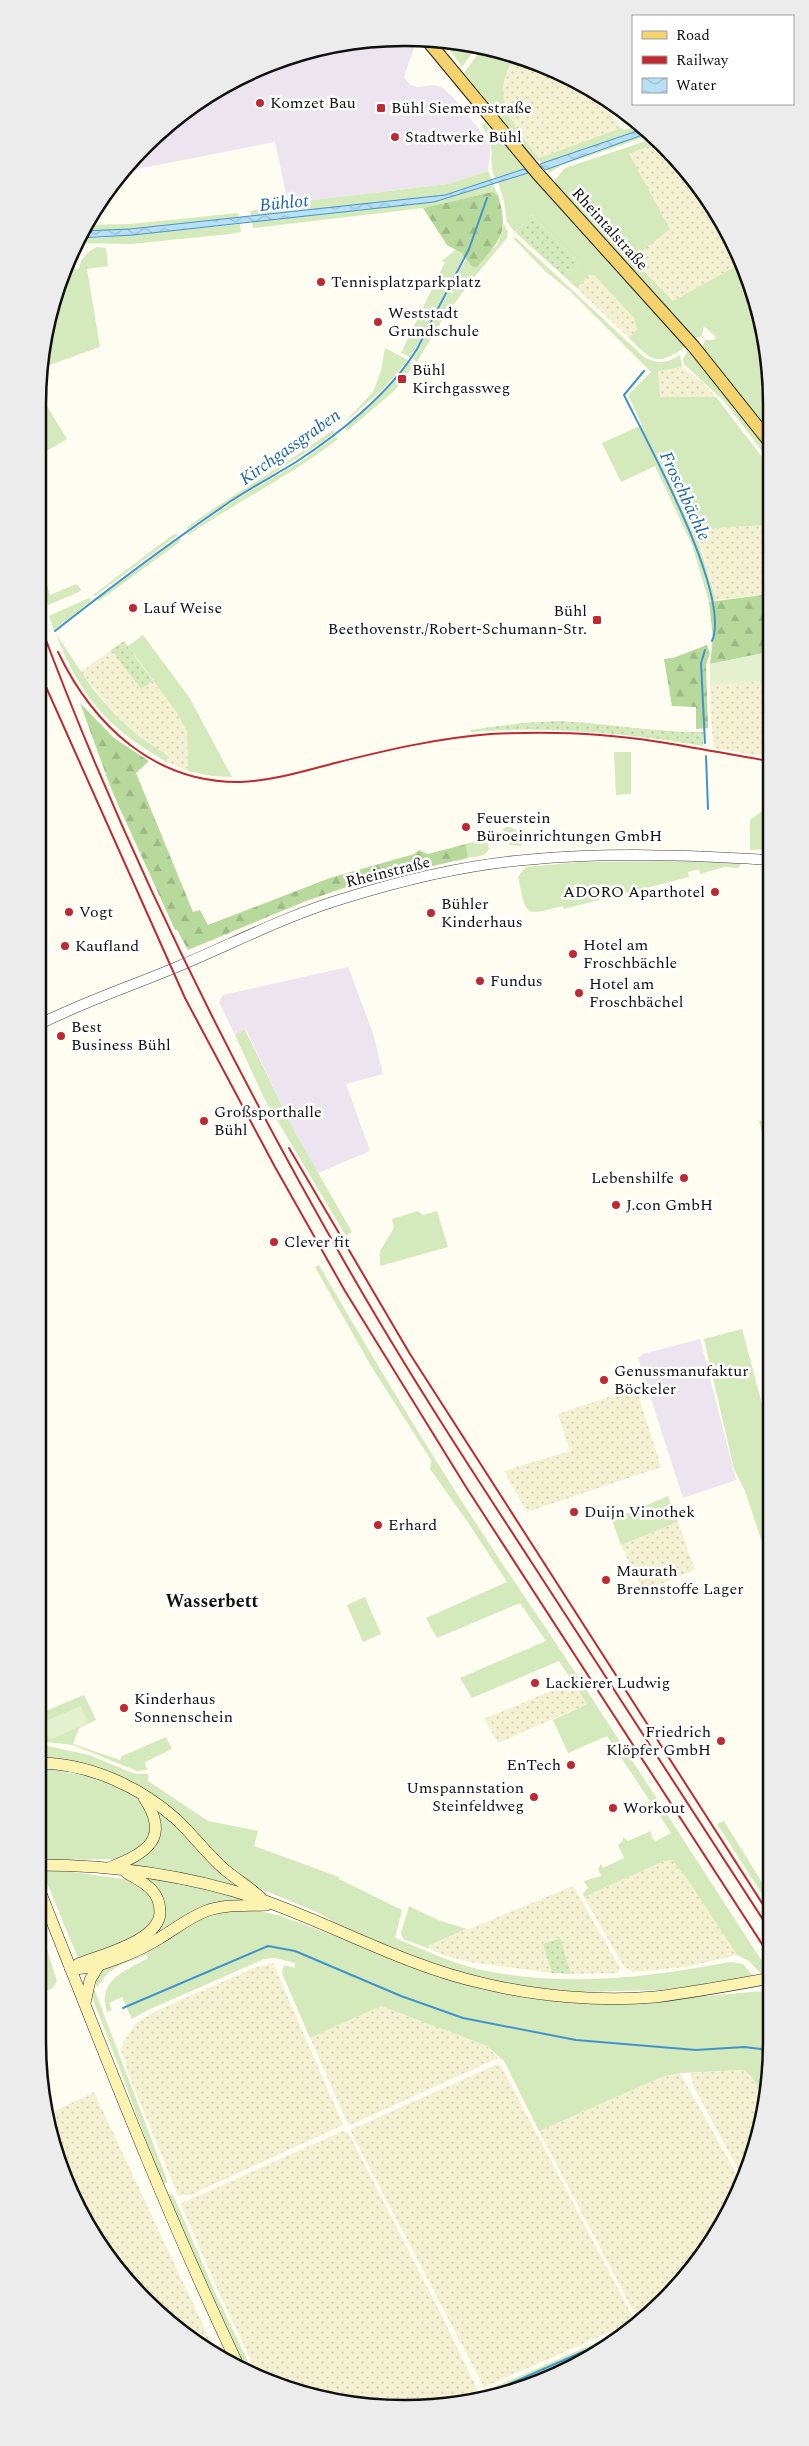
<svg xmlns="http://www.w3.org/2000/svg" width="809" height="2446" font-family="Spectral,serif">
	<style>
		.industrial { fill: #ece4ee }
		.farmland { fill: url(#farmland-dots) }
		.grass { fill: #d4e9bc }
		.forest { fill: url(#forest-firs) }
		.garden { fill: url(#garden-dots) }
		.pitch { fill: #e5f0ce }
		.water { fill: url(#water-waves); stroke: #4194ca }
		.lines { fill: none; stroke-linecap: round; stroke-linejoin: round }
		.stream { stroke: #4194ca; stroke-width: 2 }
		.tertiary-casing { stroke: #434343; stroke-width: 11 }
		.secondary-casing { stroke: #323232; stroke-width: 12 }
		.primary-casing { stroke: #212121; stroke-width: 14 }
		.tertiary { stroke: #fff; stroke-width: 10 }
		.secondary { stroke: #fdf3b0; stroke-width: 11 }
		.primary { stroke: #f4d26d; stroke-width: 12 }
		.rail { stroke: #bd2a32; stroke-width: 2 }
		.poi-dot { fill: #bd2a32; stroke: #fff; stroke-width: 2 }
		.labels { text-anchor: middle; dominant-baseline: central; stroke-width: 5; stroke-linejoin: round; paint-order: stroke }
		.poi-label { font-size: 16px; fill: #101010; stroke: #fff; text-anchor: start }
		.street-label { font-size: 16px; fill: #101010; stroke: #fff }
		.water-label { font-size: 18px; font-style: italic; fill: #1b669f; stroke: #fff }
		.neighbourhood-label { font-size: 18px; font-weight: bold; fill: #101010; stroke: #fff }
		.rim { fill: none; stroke: #101010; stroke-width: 2.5 }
	</style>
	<defs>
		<pattern id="farmland-dots" width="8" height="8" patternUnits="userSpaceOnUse" patternTransform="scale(1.25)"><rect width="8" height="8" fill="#f4f1d3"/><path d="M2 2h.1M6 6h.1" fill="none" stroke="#d0ceb4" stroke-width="1.8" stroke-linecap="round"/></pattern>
		<pattern id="forest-firs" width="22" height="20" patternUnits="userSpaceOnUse" patternTransform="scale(1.25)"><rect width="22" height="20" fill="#b8d99c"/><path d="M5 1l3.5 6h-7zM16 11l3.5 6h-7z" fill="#9db985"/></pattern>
		<pattern id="garden-dots" width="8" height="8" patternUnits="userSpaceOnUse" patternTransform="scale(1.25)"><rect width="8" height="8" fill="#d4e9bc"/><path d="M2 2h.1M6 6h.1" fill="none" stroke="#b5c7a1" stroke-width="1.8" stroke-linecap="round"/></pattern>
		<pattern id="water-waves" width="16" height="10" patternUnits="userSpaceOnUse" patternTransform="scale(1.25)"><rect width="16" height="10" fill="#b8dff5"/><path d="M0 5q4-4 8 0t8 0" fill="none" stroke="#9dbed1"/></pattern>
	</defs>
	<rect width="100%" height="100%" fill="#fffcf2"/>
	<g class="industrial">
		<polygon points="405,38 410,38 414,48 404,77 410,85 417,87 434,85 443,88 453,97 491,144 488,171 448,184 288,203 275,142 122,172 145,145 201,99 264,65 333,45"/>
		<polygon points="348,967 373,1033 383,1074 346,1084 370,1151 318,1173 296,1134 246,1030 235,1035 219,1002 223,995"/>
		<polygon points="700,1339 736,1480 683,1498 638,1358 643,1354"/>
	</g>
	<g class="farmland">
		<polygon points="514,59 588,87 600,96 621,128 539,158 514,127 504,103 502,93 506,75"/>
		<polygon points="660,142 734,242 740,264 673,301 632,258 629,154"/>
		<polygon points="589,275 594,275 634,318 637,329 629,338 577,288"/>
		<polygon points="682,367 702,382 716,397 660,397 657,371"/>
		<polygon points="769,525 769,594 716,600 703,552 696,534 717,528"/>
		<polygon points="111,650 141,689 153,681 177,713 187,732 188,771 167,762 168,756 140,737 118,718 81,672"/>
		<polygon points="769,681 769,757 714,748 711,719 710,685"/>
		<polygon points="636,1388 661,1467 527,1512 504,1471 570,1451 558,1414"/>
		<polygon points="678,1522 695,1570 643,1591 621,1545"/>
		<polygon points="572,1682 587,1704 498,1743 484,1719"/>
		<polygon points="672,1860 688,1880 737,1955 685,1967 632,1972 623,1965 584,1897 664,1861"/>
		<polygon points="573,1886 620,1968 618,1973 571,1974 559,1938 543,1944 552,1973 469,1962 443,1955 425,1947"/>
		<polygon points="273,1963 343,2125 190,2195 178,2195 130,2078 121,2049 123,2043 136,2023 158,2010 254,1968"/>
		<polygon points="381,2006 487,2046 498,2058 350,2125 348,2124 310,2038"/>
		<polygon points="498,2064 501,2066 634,2319 633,2322 484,2387 350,2130"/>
		<polygon points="744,2070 751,2076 766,2099 764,2113 744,2180 694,2087 690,2073"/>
		<polygon points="680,2073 742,2184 710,2245 640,2319 637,2318 539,2131 662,2077"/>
		<polygon points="94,2092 217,2355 181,2332 129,2284 65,2182 45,2116"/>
		<polygon points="343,2131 349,2134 441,2314 478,2391 446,2405 429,2408 357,2405 258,2375 220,2295 182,2207 182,2203"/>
		<polygon points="608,2345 567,2371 500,2396 487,2398"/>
	</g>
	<g class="grass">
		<polygon points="444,41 476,45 478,45 462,67"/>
		<path d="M 483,47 L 514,59 C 488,99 514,126 539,158 L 621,128 L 625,130 L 639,125 L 643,129 L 544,163 L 534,159 L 464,73 Z"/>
		<path d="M 486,123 C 491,137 501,141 510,150 C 517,157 520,162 524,169 L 495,178 C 486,157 499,150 482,127 L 483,124 Z"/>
		<polygon points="648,133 651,135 562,165 549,173 547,167"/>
		<polygon points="655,138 660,142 629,154 670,229 632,259 673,301 740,264 768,356 768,431 702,348 705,340 714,340 716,337 704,326 702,336 693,339 553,182 565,168"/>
		<polygon points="488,171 492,180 445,195 251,216 250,211 288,203 448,184"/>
		<path d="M 528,173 L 686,345 L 768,446 L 769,460 L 725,402 L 684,364 L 683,359 L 688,350 L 685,347 C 656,367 652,361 629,338 L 637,329 L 634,318 L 594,275 L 589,275 L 577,288 L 566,278 L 579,263 L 531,215 L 515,232 L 507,222 L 504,201 L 498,182 Z"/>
		<polygon points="493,184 498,195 492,192 423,208 253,228 252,222 434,202"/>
		<polygon points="238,213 239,217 130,229 83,231 86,225 131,224"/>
		<polygon points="240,224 241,232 230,234 131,244 77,243 80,238 100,238"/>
		<polygon points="504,224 508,232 507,238 471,281 442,320 417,362 413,359 466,259 473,267 498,244"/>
		<path d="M 513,238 L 516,238 L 644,357 C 658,365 667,363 680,355 L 682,367 L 658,371 L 660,397 L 716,397 L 769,466 L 769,525 L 717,528 L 696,534 L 716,600 L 709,602 L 692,545 L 655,466 L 621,482 L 602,443 L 642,425 L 628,395 L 651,372 L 570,291 L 546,272 Z"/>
		<path d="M 97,247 L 106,248 L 108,266 L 87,269 L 100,347 L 41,368 L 45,333 L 66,264 L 70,256 L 75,269 L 79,269 C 80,259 88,251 97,247 Z"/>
		<polygon points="456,250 464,256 418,344 410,357 401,353 445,262 441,261"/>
		<polygon points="385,348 408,360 383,389 343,424 373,392 381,371"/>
		<polygon points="411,361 415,364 394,391 347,431 345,428 376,400"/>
		<polygon points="39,393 67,439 38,456"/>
		<path d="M 333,430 L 334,433 L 322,442 L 187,529 L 186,528 C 234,493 286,465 333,430 Z"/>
		<path d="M 336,436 L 338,439 C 292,475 238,501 190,534 L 188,533 L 237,499 L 303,460 Z"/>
		<polygon points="174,534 178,535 95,596 93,595"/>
		<polygon points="180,538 181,540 177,544 99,601 97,599"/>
		<polygon points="38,556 50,595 77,584 81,590 79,592 48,605 38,567"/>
		<polygon points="89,598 91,601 54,630 49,616"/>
		<path d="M 56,634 L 93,689 L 118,718 L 140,737 L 168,756 L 167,762 C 108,728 81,698 56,634 Z"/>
		<polygon points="143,635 189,697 232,777 212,776 188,771 187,732 177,713 128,646"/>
		<polygon points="614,752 631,752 631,794 616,795"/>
		<polygon points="769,806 769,849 750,850 750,820"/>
		<path d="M 506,827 C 516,826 518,833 524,840 L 521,846 L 510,845 L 503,829 Z"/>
		<path d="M 486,838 L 489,849 C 485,857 477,856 468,858 L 466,844 Z"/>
		<path d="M 688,861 L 741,863 L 739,868 L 724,867 L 700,874 L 699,869 L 688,872 L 689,877 L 564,909 L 563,906 C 523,916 527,917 518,877 L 526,867 L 580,862 Z"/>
		<polygon points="245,1030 296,1134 352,1232 346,1236 264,1098 235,1035"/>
		<polygon points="770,1118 770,1164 759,1121"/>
		<polygon points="418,1211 423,1215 437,1211 448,1247 380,1266 380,1251 394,1228 392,1219"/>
		<path d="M 319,1265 C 371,1355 426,1447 485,1537 C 512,1579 536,1613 565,1657 C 634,1763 702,1869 771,1975 L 763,1976 L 749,1961 L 737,1955 L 688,1880 L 672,1860 L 664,1861 L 584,1897 L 583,1893 L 588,1888 L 584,1881 L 601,1876 L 598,1869 L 601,1864 L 603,1868 L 624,1858 L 618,1845 L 623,1841 L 623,1837 L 628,1841 L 651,1831 L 652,1838 L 656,1841 L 671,1833 L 607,1736 L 568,1753 L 553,1720 L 587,1704 L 559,1661 L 472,1698 L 460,1678 L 546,1641 L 520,1603 L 437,1638 L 426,1618 L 507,1582 L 467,1521 L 430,1469 L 431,1460 L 371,1366 L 315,1267 Z"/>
		<polygon points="742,1329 762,1404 770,1402 771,1553 766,1554 745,1491 734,1469 704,1339"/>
		<polygon points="668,1496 678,1522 621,1545 612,1520"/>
		<polygon points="365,1597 381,1634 363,1642 347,1605"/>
		<polygon points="84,1695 96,1720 79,1728 73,1744 120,1760 122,1756 166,1737 172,1749 145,1762 147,1770 137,1771 73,1745 38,1741 38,1714"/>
		<path d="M 38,1744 L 89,1755 L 135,1774 L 148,1774 L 148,1781 L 208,1821 L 258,1831 L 254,1846 L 339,1877 L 339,1879 L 402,1910 L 395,1938 C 422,1949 449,1962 477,1969 C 561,1988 647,1978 730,1962 L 743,1964 L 755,1978 L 660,1990 L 577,1992 L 513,1985 L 436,1965 L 345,1928 L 319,1913 L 249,1884 L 232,1872 L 173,1812 L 63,1760 L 38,1758 Z"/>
		<polygon points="49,1769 87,1776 125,1790 140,1801 147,1809 151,1830 143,1846 120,1859 55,1860 38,1858 38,1770"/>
		<polygon points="155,1807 249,1891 125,1865 148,1853"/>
		<polygon points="724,1821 763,1884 771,1873 771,1908 717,1824"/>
		<polygon points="52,1869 130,1880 140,1884 155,1903 155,1920 139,1936 78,1958 42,1871 52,1871"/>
		<polygon points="142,1877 190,1885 251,1901 156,1935 155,1932 162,1918"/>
		<polygon points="409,1906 438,1920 467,1929 425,1947 403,1939 401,1933"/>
		<path d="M 247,1909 L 278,1915 L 454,1980 L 660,2000 L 763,1991 L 766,1998 L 765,2004 L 771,2004 L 771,2042 L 766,2099 L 751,2076 L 744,2070 L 680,2073 L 662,2077 L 539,2131 L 504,2061 L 487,2046 L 381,2006 L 310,2038 L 282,1973 L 284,1965 L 295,1968 L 295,1963 L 275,1958 L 264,1959 L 146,2011 L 132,2019 L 122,1997 L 109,2003 L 112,2010 L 107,2012 C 97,1979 126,1971 148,1958 L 147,1955 L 118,1966 L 107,1974 L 97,1987 L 93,1980 L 98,1971 L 209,1912 Z"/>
		<polygon points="46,1947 57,1981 53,1988 38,1995 38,1951"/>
		<path d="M 93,1986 L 167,2180 L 167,2183 L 162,2182 C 138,2121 117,2058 92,1998 L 91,1990 Z"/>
		<polygon points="170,2194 173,2195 217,2297 254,2374 247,2372 167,2196"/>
		<polygon points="634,2326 608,2345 487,2398 486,2391 490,2389"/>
	</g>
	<g class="forest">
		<path d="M 492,192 L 498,195 C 509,233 501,239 477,267 L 473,267 L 461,253 L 447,245 L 423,208 Z"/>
		<polygon points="769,594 769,652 710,664 713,638 709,602"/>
		<polygon points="707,645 710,653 706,665 708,728 696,729 696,707 672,706 664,659 673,658"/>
		<polygon points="80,703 114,738 149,761 136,773 193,912 200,910 208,925 330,878 414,854 419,850 428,854 466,844 468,858 361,882 306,901 188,950 177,930 175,930 112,791"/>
	</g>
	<g class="garden">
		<polygon points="531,215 579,263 566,278 515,232"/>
		<polygon points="124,641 153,681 141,689 111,650"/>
		<path d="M 558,721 C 607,723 655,733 704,732 L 703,746 C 625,733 550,726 471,732 L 470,730 L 522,723 Z"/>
		<polygon points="560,1938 571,1974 552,1973 543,1944"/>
	</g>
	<g class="pitch">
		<polygon points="769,652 769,681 710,685 710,664"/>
		<polygon points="81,1706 88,1723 49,1740 41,1723"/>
	</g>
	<g class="water">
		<polygon points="643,129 648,133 545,170 540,164"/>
		<polygon points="524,169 528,173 434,202 133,235 80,238 83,231 130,229 445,195"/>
	</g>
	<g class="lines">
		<g class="stream">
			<path d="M 644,371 L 624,395 C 647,442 732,595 712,641"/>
			<path d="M 55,631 C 112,586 171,542 231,501 C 252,487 275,475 296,462 C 339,434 390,393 417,349 L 469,249 L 487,198"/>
			<polyline points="705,650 701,663 705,743"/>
			<polyline points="706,756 708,809"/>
			<polyline points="123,2008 268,1946 295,1951 401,1996 463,2018 576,2040 696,2050 744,2047 761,2049 770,2057"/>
			<polyline points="471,2401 630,2331"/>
		</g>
		<defs>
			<path id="tertiary" d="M 38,1025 C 83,1002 132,986 179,966 C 234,943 288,915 345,898 C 403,880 464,865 525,860 C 606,852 688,855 769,860"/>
			<g id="secondary">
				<path d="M 38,1763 C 88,1763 139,1786 176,1819 C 193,1835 207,1854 224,1869 C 236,1879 249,1887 260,1897"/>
				<path d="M 38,1865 C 114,1865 193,1876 265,1901 C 338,1927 406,1966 482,1983 C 535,1996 600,2002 655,1997 C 694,1992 733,1985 771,1978"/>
				<path d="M 111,1867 C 147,1853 171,1838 144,1798"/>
				<path d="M 38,1886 C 102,2048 165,2212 240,2369"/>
				<path d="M 78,1964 C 100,1955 160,1941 160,1912 C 160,1890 144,1883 127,1873"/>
				<path d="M 70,1968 C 90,1973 141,1950 160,1938 C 175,1929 188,1918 206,1911 C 225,1904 246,1906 266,1905"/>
				<polyline points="85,2003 90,1980 99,1965"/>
			</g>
			<polyline id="primary" points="427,40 538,174 694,347 768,440"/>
		</defs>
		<use href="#tertiary" class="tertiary-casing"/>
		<use href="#secondary" class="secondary-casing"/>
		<use href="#primary" class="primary-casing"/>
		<use href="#tertiary" class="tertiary"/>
		<use href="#secondary" class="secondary"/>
		<use href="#primary" class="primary"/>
		<g class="rail">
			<path d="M 38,619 C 125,853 237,1078 363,1294 C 416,1385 474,1474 532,1563 C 611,1686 691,1809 771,1932"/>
			<path d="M 58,652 C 93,725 154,783 240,782 C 272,781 304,771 335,763 C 387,750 438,738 491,734 C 528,732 564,732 600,735 C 657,739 713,752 769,761"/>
			<polyline points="38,669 185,998 275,1167 345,1291 466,1487 771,1958"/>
			<polyline points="289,1148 410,1354 771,1917"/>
		</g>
	</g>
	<g class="poi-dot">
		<circle cx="260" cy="103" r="5"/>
		<rect x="376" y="103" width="10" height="10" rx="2.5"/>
		<circle cx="395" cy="137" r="5"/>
		<circle cx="321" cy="282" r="5"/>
		<circle cx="378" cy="322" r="5"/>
		<rect x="397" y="374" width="10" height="10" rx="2.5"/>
		<circle cx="133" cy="608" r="5"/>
		<rect x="592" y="615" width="10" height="10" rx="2.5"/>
		<circle cx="466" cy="827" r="5"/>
		<circle cx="715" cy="892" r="5"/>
		<circle cx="69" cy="912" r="5"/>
		<circle cx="431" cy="913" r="5"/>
		<circle cx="65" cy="946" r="5"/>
		<circle cx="573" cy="954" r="5"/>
		<circle cx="480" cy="981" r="5"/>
		<circle cx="579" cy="993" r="5"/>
		<circle cx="61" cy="1036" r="5"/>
		<circle cx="204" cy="1121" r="5"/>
		<circle cx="684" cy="1178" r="5"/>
		<circle cx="616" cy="1205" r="5"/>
		<circle cx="274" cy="1242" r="5"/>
		<circle cx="604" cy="1380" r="5"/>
		<circle cx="574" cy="1512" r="5"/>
		<circle cx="378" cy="1525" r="5"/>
		<circle cx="606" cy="1580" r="5"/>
		<circle cx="535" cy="1683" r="5"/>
		<circle cx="124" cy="1708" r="5"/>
		<circle cx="721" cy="1741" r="5"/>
		<circle cx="571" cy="1765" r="5"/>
		<circle cx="534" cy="1797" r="5"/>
		<circle cx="613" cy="1808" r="5"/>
	</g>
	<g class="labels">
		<g class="poi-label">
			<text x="270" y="103">Komzet Bau</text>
			<text x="391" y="108">Bühl Siemensstraße</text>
			<text x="405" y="137">Stadtwerke Bühl</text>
			<text x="331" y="282">Tennisplatzparkplatz</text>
			<text x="388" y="313">Weststadt<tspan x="388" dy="18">Grundschule</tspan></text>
			<text x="412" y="370">Bühl<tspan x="412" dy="18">Kirchgassweg</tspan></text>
			<text x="143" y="608">Lauf Weise</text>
			<text x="587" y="611" text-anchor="end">Bühl<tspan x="587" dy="18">Beethovenstr./Robert-Schumann-Str.</tspan></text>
			<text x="476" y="818">Feuerstein<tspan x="476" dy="18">Büroeinrichtungen GmbH</tspan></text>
			<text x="705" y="892" text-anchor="end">ADORO Aparthotel</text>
			<text x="441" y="904">Bühler<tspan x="441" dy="18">Kinderhaus</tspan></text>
			<text x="79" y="912">Vogt</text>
			<text x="583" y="945">Hotel am<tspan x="583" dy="18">Froschbächle</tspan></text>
			<text x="75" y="946">Kaufland</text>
			<text x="490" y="981">Fundus</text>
			<text x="589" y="984">Hotel am<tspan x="589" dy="18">Froschbächel</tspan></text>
			<text x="71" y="1027">Best<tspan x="71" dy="18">Business Bühl</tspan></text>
			<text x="214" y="1112">Großsporthalle<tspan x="214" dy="18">Bühl</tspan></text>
			<text x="674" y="1178" text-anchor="end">Lebenshilfe</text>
			<text x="626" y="1205">J.con GmbH</text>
			<text x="284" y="1242">Clever fit</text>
			<text x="614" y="1371">Genussmanufaktur<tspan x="614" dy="18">Böckeler</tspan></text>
			<text x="584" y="1512">Duijn Vinothek</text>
			<text x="388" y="1525">Erhard</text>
			<text x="616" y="1571">Maurath<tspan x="616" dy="18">Brennstoffe Lager</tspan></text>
			<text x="545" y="1683">Lackierer Ludwig</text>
			<text x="134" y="1699">Kinderhaus<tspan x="134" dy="18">Sonnenschein</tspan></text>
			<text x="711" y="1732" text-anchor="end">Friedrich<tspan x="711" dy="18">Klöpfer GmbH</tspan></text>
			<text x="561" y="1765" text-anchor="end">EnTech</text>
			<text x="524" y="1788" text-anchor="end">Umspannstation<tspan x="524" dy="18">Steinfeldweg</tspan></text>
			<text x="623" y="1808">Workout</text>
		</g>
		<g class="street-label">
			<text transform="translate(610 229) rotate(48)">Rheintalstraße</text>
			<text transform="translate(388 872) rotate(-14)">Rheinstraße</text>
		</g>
		<g class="water-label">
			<text transform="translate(284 203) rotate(-6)">Bühlot</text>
			<text transform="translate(290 447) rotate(-35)">Kirchgassgraben</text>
			<text transform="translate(685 496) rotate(65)">Froschbächle</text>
		</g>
		<g class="neighbourhood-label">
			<text x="212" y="1601">Wasserbett</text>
		</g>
	</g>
	<path d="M0 0H809V2446H0ZM404 46H405A358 358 0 0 1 763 404V2042A358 358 0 0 1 405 2400H404A358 358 0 0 1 46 2042V404A358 358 0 0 1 404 46Z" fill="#ececec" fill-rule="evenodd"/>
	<path class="rim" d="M404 46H405A358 358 0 0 1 763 404V2042A358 358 0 0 1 405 2400H404A358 358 0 0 1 46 2042V404A358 358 0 0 1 404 46Z"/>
	<rect x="632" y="15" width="162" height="90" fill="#ffffff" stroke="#9f9f9f"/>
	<rect x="642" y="31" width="25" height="8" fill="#f4d26d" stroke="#9f9f9f"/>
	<text x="676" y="40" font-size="15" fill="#101010">Road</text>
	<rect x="642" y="56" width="25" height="8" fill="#bd2a32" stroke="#9f9f9f"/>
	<text x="676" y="65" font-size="15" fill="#101010">Railway</text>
	<rect x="642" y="78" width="25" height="15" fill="url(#water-waves)" stroke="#9f9f9f"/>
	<text x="676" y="90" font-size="15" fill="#101010">Water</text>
</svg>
